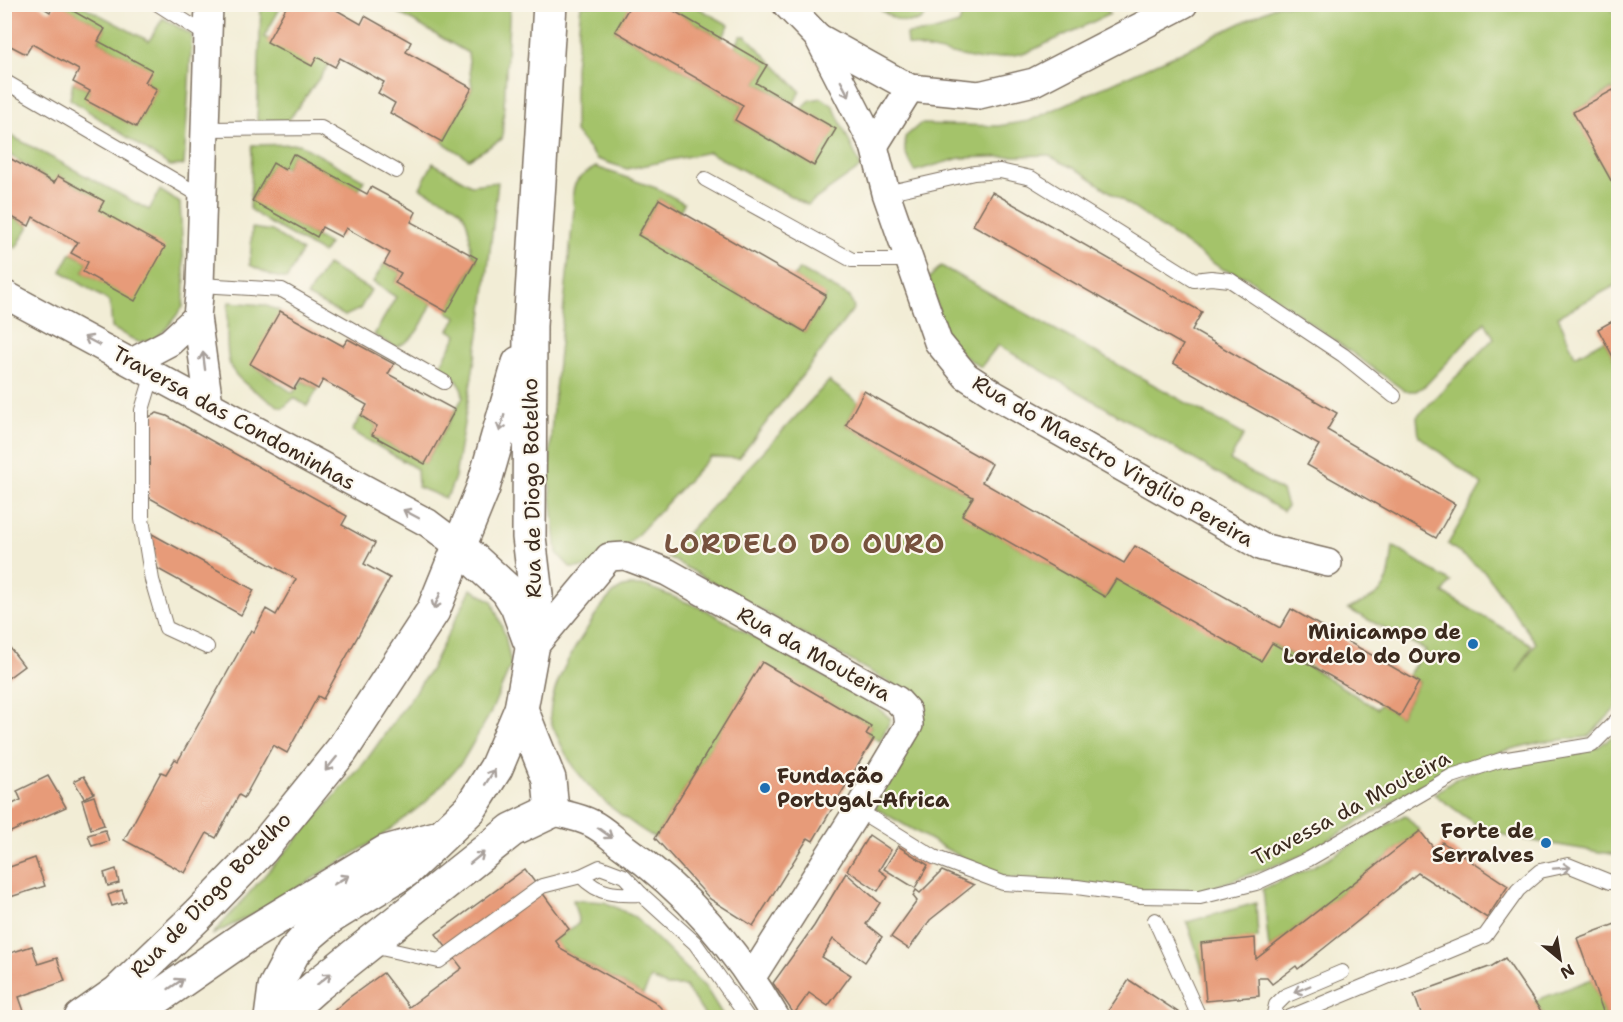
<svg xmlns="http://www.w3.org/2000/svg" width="1623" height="1022" font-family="'Shantell Sans',sans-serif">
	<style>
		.green { fill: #a4c36b; stroke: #707644; stroke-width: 1.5 }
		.building { fill: #e79b79 }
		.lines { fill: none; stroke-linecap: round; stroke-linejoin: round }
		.lane-casing { stroke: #7b6e5e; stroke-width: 16 }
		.street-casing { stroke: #7b6e5e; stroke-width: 30 }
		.secondary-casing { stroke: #7b6e5e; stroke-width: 36 }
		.lane { stroke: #fff; stroke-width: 14 }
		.street { stroke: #fff; stroke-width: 27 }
		.secondary { stroke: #fff; stroke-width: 33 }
		.oneway { stroke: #a79f9a }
		.poi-dot { fill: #1f6fb2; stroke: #fbf7ec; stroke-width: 2 }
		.labels { text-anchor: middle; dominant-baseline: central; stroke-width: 4.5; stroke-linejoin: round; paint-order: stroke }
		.street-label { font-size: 21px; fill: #3b2a1e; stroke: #fbf7ec }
		.poi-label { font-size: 21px; font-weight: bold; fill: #3b2a1e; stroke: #fbf7ec; text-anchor: end }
		.district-label { font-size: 27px; font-weight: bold; letter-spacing: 1.5px; fill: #77523e; stroke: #fbf7ec }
	</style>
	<rect width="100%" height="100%" fill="#fbf7ec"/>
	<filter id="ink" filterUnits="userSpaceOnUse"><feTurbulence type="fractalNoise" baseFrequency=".0167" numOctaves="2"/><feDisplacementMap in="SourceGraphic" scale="12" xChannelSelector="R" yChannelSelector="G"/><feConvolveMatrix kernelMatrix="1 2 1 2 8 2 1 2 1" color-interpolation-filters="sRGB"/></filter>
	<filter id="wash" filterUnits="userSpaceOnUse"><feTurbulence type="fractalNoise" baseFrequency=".008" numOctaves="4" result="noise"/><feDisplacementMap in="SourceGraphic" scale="24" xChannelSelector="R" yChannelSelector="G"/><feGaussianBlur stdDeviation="1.35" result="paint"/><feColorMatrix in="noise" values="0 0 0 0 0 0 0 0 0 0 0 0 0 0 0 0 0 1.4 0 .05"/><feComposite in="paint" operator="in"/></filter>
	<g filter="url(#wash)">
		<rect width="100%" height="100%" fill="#f2edd6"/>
		<g class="green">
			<path d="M 931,4 C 923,35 890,20 875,5 Z"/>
			<polygon points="61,5 81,5 149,41 163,18 192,35 184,165 170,166 70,99 73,82 90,91 86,100 136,127 157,89 145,82 151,70 98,41 105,29"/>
			<polygon points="261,5 282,5 264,37 308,61 314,52 331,62 288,121 257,121"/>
			<polygon points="385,5 510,5 502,139 469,159 442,142 472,88 468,53"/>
			<polygon points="581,5 631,5 615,31 743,105 735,120 814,166 835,129 802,109 810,100 822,98 833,106 861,167 807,205 709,152 627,169 597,159 575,132 575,68"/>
			<polygon points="675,5 693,5 729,25 722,39 672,10"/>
			<polygon points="965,5 1104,5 1110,14 1026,53 981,60 907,45 906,34 931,32 959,24"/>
			<path d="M 1278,5 L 1610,5 L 1618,20 L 1618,99 L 1612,89 L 1574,112 L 1618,193 L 1618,284 L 1558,316 L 1575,356 L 1604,340 L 1618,366 L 1618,706 L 1588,737 L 1540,742 L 1484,756 L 1422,784 L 1301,856 L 1202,891 L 1165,892 L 1002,877 L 950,851 L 875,808 L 924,715 L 917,698 L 666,556 L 829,381 L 858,402 L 846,425 L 973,497 L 963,515 L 1105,597 L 1116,579 L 1272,643 L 1377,709 L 1380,704 L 1400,716 L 1419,682 L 1408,675 L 1426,650 L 1348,609 C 1389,592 1388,588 1393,546 L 1451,582 L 1443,593 L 1532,645 L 1517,672 L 1536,643 L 1485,572 L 1448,544 L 1482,485 L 1419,436 L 1417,417 L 1494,338 L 1485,322 L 1426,385 L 1416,391 L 1405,391 L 1248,278 L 1222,269 L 1081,172 L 1047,155 L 960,158 L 915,171 L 905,152 L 905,137 L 920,124 L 998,126 L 1029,121 L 1181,52 Z"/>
			<polygon points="741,36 746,36 800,91 794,103 756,83 767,65 735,47"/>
			<polygon points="4,132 149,210 160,190 180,203 185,287 183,307 167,328 153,340 138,342 112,328 110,302 61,271 71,253 88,262 83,272 135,300 99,210 103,201 59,176 54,183 5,152"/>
			<polygon points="299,144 364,180 359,190 293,154 286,168 273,164 252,200 329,244 323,253 268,222 250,209 252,145"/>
			<path d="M 433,163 L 471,185 L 498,182 L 483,311 L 455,477 L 449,493 L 445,498 L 418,487 L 417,469 L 352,431 L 361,416 L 377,426 L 372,435 L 425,464 L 463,397 C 462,381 452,375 439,368 L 457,335 L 449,330 L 457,317 L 447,312 L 477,259 L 471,252 C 469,204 459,208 420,188 Z"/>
			<path d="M 596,167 L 656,188 L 684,203 L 680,211 L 659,199 L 638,235 L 805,332 L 826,296 L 794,277 L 799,269 L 850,297 L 854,308 L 739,458 L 710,457 L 626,547 L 591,567 L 571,568 L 557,553 L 549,477 L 552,419 L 574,209 C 570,185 575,178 596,167 Z"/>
			<polygon points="10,216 29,226 16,248 5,242 4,225"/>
			<polygon points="252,228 272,231 302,251 287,279 273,276 250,265"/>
			<path d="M 384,264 L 401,273 L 395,282 L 432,303 C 423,322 416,341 395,347 L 374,335 L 396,297 L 373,282 Z"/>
			<polygon points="327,265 371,290 360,309 345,316 307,296"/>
			<polygon points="941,266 1244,435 1230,460 1282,491 1287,506 1283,511 998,345 981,367 965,357 945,335 929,278"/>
			<path d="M 229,302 L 264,305 L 280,311 L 253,366 L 293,393 L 302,381 L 318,389 L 307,406 L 294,398 L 283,408 L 278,406 C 265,397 237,382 231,367 C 225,356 227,314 229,302 Z"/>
			<path d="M 646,586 L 706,610 L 873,704 L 891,719 L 880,741 L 866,734 L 871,726 L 762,663 L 655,838 C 614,813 577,783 558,738 C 555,731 550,723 550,716 C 551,687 569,656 585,632 C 593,619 608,593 623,587 C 630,585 640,586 646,586 Z"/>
			<polygon points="471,589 492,601 505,635 511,665 490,714 462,762 427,801 376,840 260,911 212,935 365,762 429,672"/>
			<polygon points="1618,732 1618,855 1510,837 1478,826 1434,794 1459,777 1490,765 1598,747"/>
			<polygon points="1405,815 1420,831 1269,949 1263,889 1312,867"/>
			<polygon points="573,900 605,902 635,917 706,988 724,1017 706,1017 685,986 666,986 651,978 643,995 562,950 555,940 579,923"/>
			<polygon points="1256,903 1258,938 1202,943 1204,974 1187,922"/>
			<polygon points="1592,979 1605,1017 1545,1017 1534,1001"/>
		</g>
		<g id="blocks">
			<g class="building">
				<polygon points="4,4 37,4 50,12 55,4 61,4 105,29 98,41 152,70 145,82 157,89 136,127 85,100 90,91 73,82 79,70 32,44 26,54 7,44 4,49"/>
				<polygon points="288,4 326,4 361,24 365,16 411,42 406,52 472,88 442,142 390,113 395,103 378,93 384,82 340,58 335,67 317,57 312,66 267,42"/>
				<polygon points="631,4 662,4 767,65 756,83 836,129 814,166 735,120 743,105 615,31"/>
				<polygon points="1613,90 1618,99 1618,193 1573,112"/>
				<polygon points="293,154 367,194 371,187 397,201 416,212 411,222 477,258 447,312 395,283 401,273 384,264 390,253 346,228 341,237 322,227 317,237 252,201 273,163 285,170"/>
				<polygon points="4,155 54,183 58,176 104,201 99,210 165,247 135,301 83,272 88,262 71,253 78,242 33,217 29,226 10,216 4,226"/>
				<polygon points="992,192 1202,312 1192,330 1337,413 1327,430 1455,504 1436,538 1307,465 1319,445 1173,363 1183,345 973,225"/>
				<polygon points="659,199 826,295 805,332 638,235"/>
				<polygon points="280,311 343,346 348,339 394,364 388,374 455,410 425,464 372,435 377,426 361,416 367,405 323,380 318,389 300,379 294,389 250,364"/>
				<polygon points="1618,318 1618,366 1598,329"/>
				<polygon points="864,391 992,464 982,482 1124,563 1135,546 1280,628 1291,609 1419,682 1400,716 1272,643 1261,661 1116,579 1105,597 962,515 973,497 846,425"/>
				<polygon points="157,413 167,416 347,516 342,525 375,543 364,564 390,578 323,699 318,696 287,753 273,745 244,798 239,795 216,838 207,833 185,873 124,840 161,772 166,774 175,759 178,761 251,630 254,632 266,609 276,615 296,579 148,497 147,418"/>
				<polygon points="152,534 254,590 241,615 158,569 153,553 155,548 147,544"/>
				<polygon points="4,640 24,666 4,681"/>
				<polygon points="762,662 871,726 866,734 874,738 813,841 808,838 753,926 710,899 655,838"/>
				<polygon points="48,776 66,807 4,835 4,808 21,800 17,791"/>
				<polygon points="84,776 94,793 84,798 74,781"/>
				<polygon points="94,796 104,825 91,829 82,800"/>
				<polygon points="105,830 109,841 92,846 88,835"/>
				<polygon points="1420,831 1436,851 1442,842 1508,886 1487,918 1418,873 1298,969 1296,966 1272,984 1267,978 1258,978 1259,996 1206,1001 1201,943 1255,938 1256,959"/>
				<polygon points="869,835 891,850 879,870 887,876 878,891 847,870"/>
				<polygon points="898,846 928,865 915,888 884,869"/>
				<polygon points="35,858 45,886 4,899 4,869"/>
				<polygon points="116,869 119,883 108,886 104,873"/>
				<polygon points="525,869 569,929 555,940 562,950 654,1001 670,1017 327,1017 347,999 383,973 409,1007 462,968 436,934"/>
				<polygon points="942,871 974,885 930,920 909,949 891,937 917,901 913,896 916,890 920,893"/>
				<polygon points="846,873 880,903 866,924 882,937 865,962 833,939 822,957 851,975 828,1006 809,993 794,1014 773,983 814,926"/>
				<polygon points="122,890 126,902 112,906 108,895"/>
				<polygon points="1618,923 1618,1017 1605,1017 1577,938"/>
				<polygon points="32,946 38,964 57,958 65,981 19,997 26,1017 4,1017 4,955"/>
				<polygon points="1505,958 1545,1017 1422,1017 1414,994 1492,966"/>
				<polygon points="1129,980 1184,1016 1183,1017 1104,1017"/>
			</g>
		</g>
	</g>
	<g filter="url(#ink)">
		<use href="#blocks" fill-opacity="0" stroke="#7b6e5e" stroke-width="1.5"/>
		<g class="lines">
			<defs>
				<g id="lane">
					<polyline points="158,4 208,36"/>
					<polyline points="4,81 203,197"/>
					<polyline points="206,129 321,128 396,171"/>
					<polyline points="705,179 852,260 911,260"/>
					<polyline points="886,193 974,173 1000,171 1031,178 1194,280 1211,278 1230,280 1343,355 1394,396"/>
					<polyline points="200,285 282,290 444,382"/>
					<polyline points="153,374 142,410 142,519 152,580 166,628 207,647"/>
					<polyline points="858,810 934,857 1003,883 1077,887 1140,896 1200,897 1256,883 1309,859 1452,776 1501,760 1592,745 1618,719"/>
					<path d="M 581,876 C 599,895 616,895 641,894"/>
					<polyline points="1155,920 1197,1012 1194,1018"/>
					<polyline points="372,946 439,961 542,886 581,876 600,867 624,876 641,894 695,943 748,1018"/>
					<polyline points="1273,1018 1276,1005 1285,996 1342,972"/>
					<polyline points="1288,1018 1485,936 1518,890 1540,871 1568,865 1610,882"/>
				</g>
				<g id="street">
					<polyline points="786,4 818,37 874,146 886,193 938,342 966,376 995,395 1262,547 1328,563"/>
					<polyline points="818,37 910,88 979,95 1034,82 1184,4"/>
					<polyline points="874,146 910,88"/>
					<polyline points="4,294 428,523 460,547"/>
					<polyline points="132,362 170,342 197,317"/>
					<polyline points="209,404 197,317 200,285 209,4"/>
					<polyline points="532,649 609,557 625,556 667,572 897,700 907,711 909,725 858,810 752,977"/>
					<path d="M 552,811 C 565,815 580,817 591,823 C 602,828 612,838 621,845 C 687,891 735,948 776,1018"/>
				</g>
				<g id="secondary">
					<polyline points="460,547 507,590 517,606 529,639"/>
					<polyline points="81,1018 118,992 198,915 261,850 342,750 433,611 483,488 519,363"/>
					<polyline points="128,1018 245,937 386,852 436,838"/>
					<polyline points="271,1018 275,987 293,953 309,935 329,918 405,871 470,809 496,768 521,709 532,649 536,595 529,537 530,326 550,4"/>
					<polyline points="280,1018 315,987 512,830 552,811 549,779 521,709"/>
				</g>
			</defs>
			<use href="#lane" class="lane-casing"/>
			<use href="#street" class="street-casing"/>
			<use href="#secondary" class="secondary-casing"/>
			<use href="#lane" class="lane"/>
			<use href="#street" class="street"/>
			<use href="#secondary" class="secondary"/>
		</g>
		<defs><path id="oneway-shaft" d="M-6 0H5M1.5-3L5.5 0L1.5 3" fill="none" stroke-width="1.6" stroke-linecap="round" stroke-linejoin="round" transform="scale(1.5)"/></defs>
		<g class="oneway">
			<use href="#oneway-shaft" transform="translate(845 89) rotate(62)"/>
			<use href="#oneway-shaft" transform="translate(92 341) rotate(-152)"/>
			<use href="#oneway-shaft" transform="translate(204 361) rotate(-97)"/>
			<use href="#oneway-shaft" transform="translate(502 423) rotate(106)"/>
			<use href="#oneway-shaft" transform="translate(411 514) rotate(-152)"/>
			<use href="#oneway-shaft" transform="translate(437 601) rotate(113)"/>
			<use href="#oneway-shaft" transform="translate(331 764) rotate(129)"/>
			<use href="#oneway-shaft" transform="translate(490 777) rotate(-57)"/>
			<use href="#oneway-shaft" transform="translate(605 833) rotate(35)"/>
			<use href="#oneway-shaft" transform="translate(477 858) rotate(-39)"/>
			<use href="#oneway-shaft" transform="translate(1562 868) rotate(-4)"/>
			<use href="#oneway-shaft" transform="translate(341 880) rotate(-31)"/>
			<use href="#oneway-shaft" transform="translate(324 979) rotate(-39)"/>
			<use href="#oneway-shaft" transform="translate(176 984) rotate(-34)"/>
			<use href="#oneway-shaft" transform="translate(1302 989) rotate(157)"/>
		</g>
	</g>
	<g class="poi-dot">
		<circle cx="1473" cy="644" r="6"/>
		<circle cx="765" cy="788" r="6"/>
		<circle cx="1546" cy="843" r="6"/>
	</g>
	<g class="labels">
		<g class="street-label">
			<text transform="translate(234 418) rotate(29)">Traversa das Condominhas</text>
			<text transform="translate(1113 461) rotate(30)">Rua do Maestro Virgílio Pereira</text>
			<text transform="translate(532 488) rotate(-91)">Rua de Diogo Botelho</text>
			<text transform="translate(814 654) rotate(29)">Rua da Mouteira</text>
			<text transform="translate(1351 808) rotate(-28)">Travessa da Mouteira</text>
			<text transform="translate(211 895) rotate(-46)">Rua de Diogo Botelho</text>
		</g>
		<g class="poi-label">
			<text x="1461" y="632">Minicampo de<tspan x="1461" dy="24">Lordelo do Ouro</tspan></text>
			<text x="777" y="776" text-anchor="start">Fundação<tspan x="777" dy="24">Portugal-Africa</tspan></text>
			<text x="1534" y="831">Forte de<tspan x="1534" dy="24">Serralves</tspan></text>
		</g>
		<g class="district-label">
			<text x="805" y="543">LORDELO DO OURO</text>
		</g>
	</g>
	<rect width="1623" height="1022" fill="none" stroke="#fbf7ec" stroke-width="24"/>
	<g transform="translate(1560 959) rotate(150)" stroke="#fbf7ec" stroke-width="4.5" paint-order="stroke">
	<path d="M0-4.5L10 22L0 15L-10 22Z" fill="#3b2a1e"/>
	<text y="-9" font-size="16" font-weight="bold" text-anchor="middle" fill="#3b2a1e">N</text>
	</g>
</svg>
